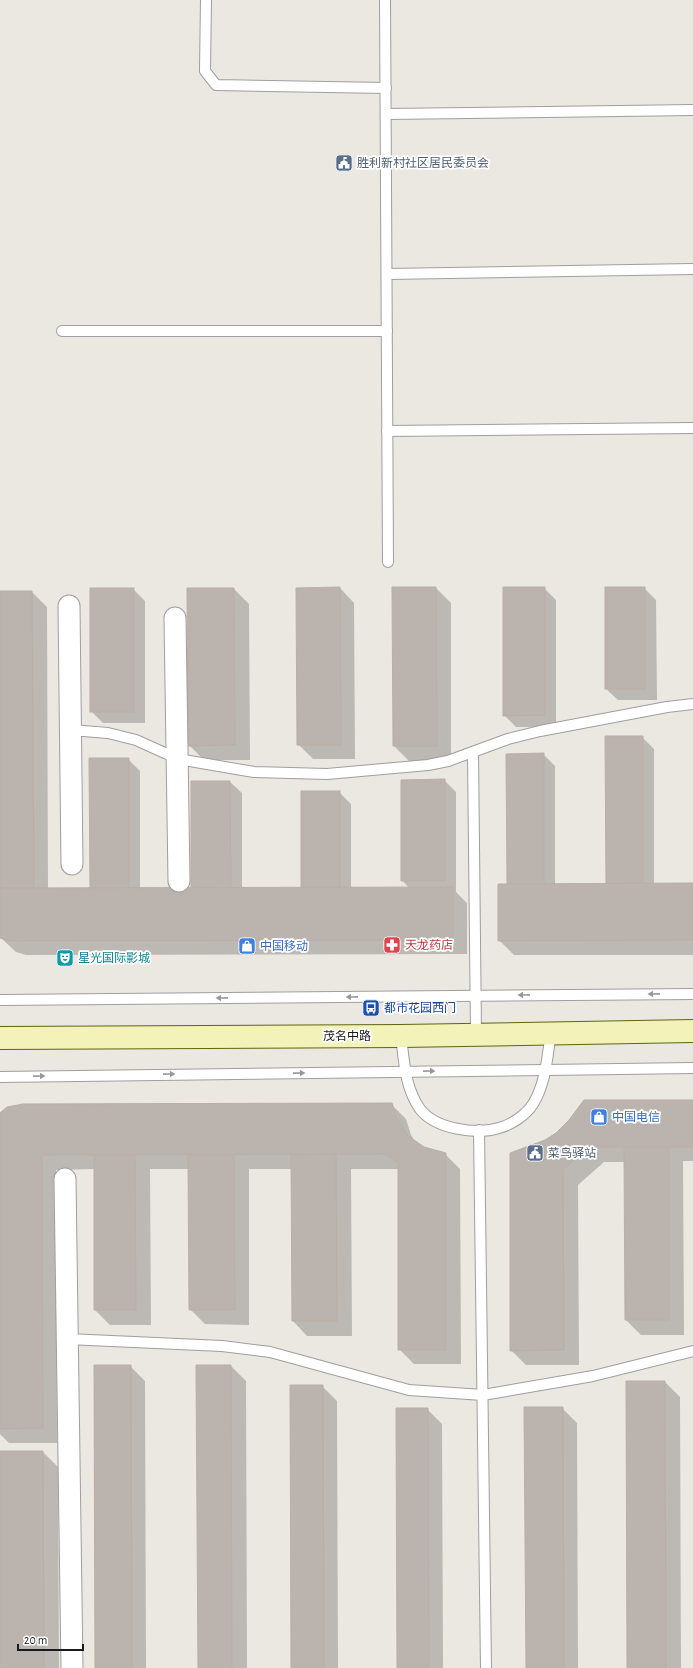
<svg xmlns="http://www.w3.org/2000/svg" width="693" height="1668" font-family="'Alegreya Sans','Noto Sans SC',sans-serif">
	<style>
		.shadow { fill: #0003 }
		.building { fill: #bbb3ae; stroke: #bbaea5 }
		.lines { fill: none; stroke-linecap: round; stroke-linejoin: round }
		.lane-casing { stroke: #9f9f9f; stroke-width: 12 }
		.street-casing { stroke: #9f9f9f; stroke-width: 23 }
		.secondary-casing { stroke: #60650f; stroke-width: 24 }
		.lane { stroke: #fff; stroke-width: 10 }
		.street { stroke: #fff; stroke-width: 21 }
		.secondary { stroke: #f2f2b9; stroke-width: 22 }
		.oneway { fill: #989898 }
		.labels { text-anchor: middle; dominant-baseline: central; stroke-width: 3.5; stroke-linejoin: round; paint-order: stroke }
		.service-label { font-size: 12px; fill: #4e5e75; stroke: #fff; text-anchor: start }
		.health-label { font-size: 12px; fill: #be3a42; stroke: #fff; text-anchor: start }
		.shop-label { font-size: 12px; fill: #366cbe; stroke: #fff; text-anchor: start }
		.culture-label { font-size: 12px; fill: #0d838f; stroke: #fff; text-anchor: start }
		.transit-label { font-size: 12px; fill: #164399; stroke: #fff; text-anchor: start }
		.street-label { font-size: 12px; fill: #1b1b1b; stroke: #fff }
	</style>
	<rect width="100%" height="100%" fill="#ebe7e1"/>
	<g class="shadow">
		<polygon points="340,588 354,603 355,759 313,759 298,744"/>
		<polygon points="436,588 451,603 451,761 409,761 394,746"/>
		<polygon points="544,588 556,600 556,727 516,727 504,715"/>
		<polygon points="644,588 656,600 657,700 618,700 606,689"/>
		<polygon points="133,589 145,601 145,723 103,723 91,711"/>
		<polygon points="234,589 249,604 250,760 204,760 189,745"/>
		<polygon points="0,592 32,592 47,607 48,889 91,889 128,759 140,771 140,889 193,889 192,887 192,782 230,782 242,793 242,888 302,888 302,792 339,792 351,804 351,888 409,888 402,880 444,780 456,792 456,892 467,903 467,954 26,955 16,952 0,937"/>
		<polygon points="642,737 654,749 654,884 693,884 693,955 514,955 499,940 508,885 543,754 555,766 555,885 607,885"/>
		<polygon points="693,1101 693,1161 683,1161 684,1335 641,1335 626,1320 625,1162 604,1162 578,1185 579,1365 526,1365 511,1350 511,1153"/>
		<polygon points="391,1104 406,1119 411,1135 416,1143 424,1148 445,1154 460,1169 461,1364 414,1364 399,1349 399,1169 351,1169 352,1336 307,1336 293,1321 292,1169 249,1169 249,1325 205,1324 190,1309 189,1169 150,1169 151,1325 110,1325 95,1310 95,1169 56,1170 57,1443 9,1443 0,1434 0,1114"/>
		<polygon points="130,1366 145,1381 146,1668 96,1668"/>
		<polygon points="231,1366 246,1381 247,1668 199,1668"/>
		<polygon points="665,1382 680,1397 681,1668 628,1668"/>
		<polygon points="322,1386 337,1401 338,1668 292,1668"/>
		<polygon points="562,1408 577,1423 578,1668 527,1668"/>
		<polygon points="427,1409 442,1424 443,1668 398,1668"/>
		<polygon points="0,1452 43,1452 58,1467 59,1668 0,1668"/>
	</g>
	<g class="building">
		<polygon points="340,587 341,745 297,745 296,588"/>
		<polygon points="392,587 436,587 437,746 393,746"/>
		<polygon points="503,587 545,587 545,715 503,716"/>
		<rect x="605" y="587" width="40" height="102"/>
		<rect x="90" y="588" width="44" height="124"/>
		<polygon points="187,588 234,588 235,745 188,746"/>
		<polygon points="0,591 32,591 34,888 0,888"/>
		<polygon points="605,736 643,736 643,884 606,884"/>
		<polygon points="544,753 544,884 507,884 506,754"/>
		<polygon points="89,758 129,758 129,888 90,888"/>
		<polygon points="445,779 445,881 401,881 401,780"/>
		<polygon points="191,781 230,781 231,888 191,887"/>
		<rect x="301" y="791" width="39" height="96"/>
		<polygon points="693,883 693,940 498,941 498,884"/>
		<polygon points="453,887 453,940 11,941 0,938 0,888"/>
		<polygon points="584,1100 693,1100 693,1147 589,1147 563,1170 564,1350 510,1351 510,1153 545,1140 556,1133 569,1120"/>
		<polygon points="392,1103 397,1119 407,1135 424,1147 446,1153 446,1350 398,1350 398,1163 386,1154 42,1155 43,1428 0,1429 0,1113 7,1107 23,1104"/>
		<polygon points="624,1147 669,1147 669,1320 625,1320"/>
		<polygon points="336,1154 337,1321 292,1321 291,1155"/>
		<polygon points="94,1155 135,1155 136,1310 94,1310"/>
		<polygon points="188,1155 234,1155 235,1310 189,1310"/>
		<polygon points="94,1365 131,1365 132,1668 95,1668"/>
		<polygon points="196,1365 231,1365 232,1668 198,1668"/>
		<polygon points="626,1381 665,1381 666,1668 627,1668"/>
		<polygon points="290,1385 323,1385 324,1668 291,1668"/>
		<polygon points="524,1407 563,1407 564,1668 526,1668"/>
		<polygon points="396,1408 428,1408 429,1668 397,1668"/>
		<polygon points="0,1451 43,1451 44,1668 0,1668"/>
	</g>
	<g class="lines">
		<defs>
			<g id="lane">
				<polyline points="206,0 205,71 216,85 386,88"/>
				<polyline points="385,0 388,562"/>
				<polyline points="386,114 693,110"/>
				<polyline points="387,274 693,269"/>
				<polyline points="62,331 387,331"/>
				<polyline points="387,431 693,428"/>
				<polyline points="71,730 108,733 136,740 178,759 254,772 327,774 428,765 448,761 508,739 540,731 667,707 693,704"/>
				<polyline points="473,753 476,1034"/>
				<polyline points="0,1000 693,994"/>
				<path d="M 401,1036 C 404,1061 405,1088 420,1109 C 435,1129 476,1135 499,1128 C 511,1125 526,1115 533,1104 C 546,1083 547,1057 551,1033"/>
				<polyline points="0,1077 693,1068"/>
				<polyline points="479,1130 486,1668"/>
				<polyline points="67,1339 222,1346 270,1352 409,1390 483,1395 593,1376 693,1351"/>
			</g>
			<g id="street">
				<polyline points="69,606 72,864"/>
				<polyline points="175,618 179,881"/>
				<polyline points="65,1179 72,1668"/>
			</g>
			<polyline id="secondary" points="0,1038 401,1036 693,1031"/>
		</defs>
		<use href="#lane" class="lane-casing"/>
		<use href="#street" class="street-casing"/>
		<use href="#secondary" class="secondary-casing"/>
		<use href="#lane" class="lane"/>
		<use href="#street" class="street"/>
		<use href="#secondary" class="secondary"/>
	</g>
	<defs><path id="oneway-solid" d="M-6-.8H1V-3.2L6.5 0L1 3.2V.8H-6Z"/></defs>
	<g class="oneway">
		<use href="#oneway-solid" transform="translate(654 994) rotate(179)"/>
		<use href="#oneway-solid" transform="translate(524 995) rotate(179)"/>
		<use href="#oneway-solid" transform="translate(352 997) rotate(179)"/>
		<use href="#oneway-solid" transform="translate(222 998) rotate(179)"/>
		<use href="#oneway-solid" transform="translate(429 1071) rotate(-1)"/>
		<use href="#oneway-solid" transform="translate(299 1073) rotate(-1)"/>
		<use href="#oneway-solid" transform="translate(169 1074) rotate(-1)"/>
		<use href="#oneway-solid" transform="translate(39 1076) rotate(-1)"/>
	</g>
	<defs>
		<symbol id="civic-square" viewBox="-11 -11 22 22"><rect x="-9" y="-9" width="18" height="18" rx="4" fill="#5c6f8a" stroke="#fff"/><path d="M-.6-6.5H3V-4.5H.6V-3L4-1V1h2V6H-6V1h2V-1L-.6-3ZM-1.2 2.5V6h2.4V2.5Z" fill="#fff"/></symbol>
		<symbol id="pharmacy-square" viewBox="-11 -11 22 22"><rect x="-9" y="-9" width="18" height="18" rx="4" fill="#e0444e" stroke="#fff"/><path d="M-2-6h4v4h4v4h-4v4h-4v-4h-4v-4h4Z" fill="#fff"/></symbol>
		<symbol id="shop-square" viewBox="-11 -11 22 22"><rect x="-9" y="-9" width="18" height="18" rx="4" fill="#3f7fe0" stroke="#fff"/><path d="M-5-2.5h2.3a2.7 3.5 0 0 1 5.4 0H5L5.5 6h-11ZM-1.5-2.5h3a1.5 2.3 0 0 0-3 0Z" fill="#fff"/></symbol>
		<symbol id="theatre-square" viewBox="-11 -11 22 22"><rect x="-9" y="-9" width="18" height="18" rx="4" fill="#0f9aa8" stroke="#fff"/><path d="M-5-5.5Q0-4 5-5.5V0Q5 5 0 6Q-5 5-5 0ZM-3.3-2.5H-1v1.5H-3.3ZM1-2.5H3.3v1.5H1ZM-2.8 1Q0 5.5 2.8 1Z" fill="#fff"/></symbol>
		<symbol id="bus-square" viewBox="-11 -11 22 22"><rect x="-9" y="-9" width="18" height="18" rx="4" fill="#1a4fb4" stroke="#fff"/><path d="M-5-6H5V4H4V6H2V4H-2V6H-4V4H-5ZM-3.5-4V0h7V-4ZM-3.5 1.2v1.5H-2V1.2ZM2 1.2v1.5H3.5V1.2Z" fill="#fff"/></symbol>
	</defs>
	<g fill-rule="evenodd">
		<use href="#civic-square" x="334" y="153" width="20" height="20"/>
		<use href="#pharmacy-square" x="382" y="935" width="20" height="20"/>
		<use href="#shop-square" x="237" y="936" width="20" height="20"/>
		<use href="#theatre-square" x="55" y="948" width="20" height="20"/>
		<use href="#bus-square" x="361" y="998" width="20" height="20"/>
		<use href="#shop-square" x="589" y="1107" width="20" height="20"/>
		<use href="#civic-square" x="525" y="1143" width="20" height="20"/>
	</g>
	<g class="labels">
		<g class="service-label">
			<text x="357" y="163">胜利新村社区居民委员会</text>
			<text x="548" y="1153">菜鸟驿站</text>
		</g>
		<g class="health-label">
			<text x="405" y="945">天龙药店</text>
		</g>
		<g class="shop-label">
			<text x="260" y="946">中国移动</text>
			<text x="612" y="1117">中国电信</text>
		</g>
		<g class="culture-label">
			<text x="78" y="958">星光国际影城</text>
		</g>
		<g class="transit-label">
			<text x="384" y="1008">都市花园西门</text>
		</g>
		<g class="street-label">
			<text x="347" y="1036">茂名中路</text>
		</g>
	</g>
	<path d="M18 1644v6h65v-6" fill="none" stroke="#1b1b1b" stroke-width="2"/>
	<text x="24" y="1644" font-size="12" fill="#1b1b1b" stroke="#ffffff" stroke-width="3" paint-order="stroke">20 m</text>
</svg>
